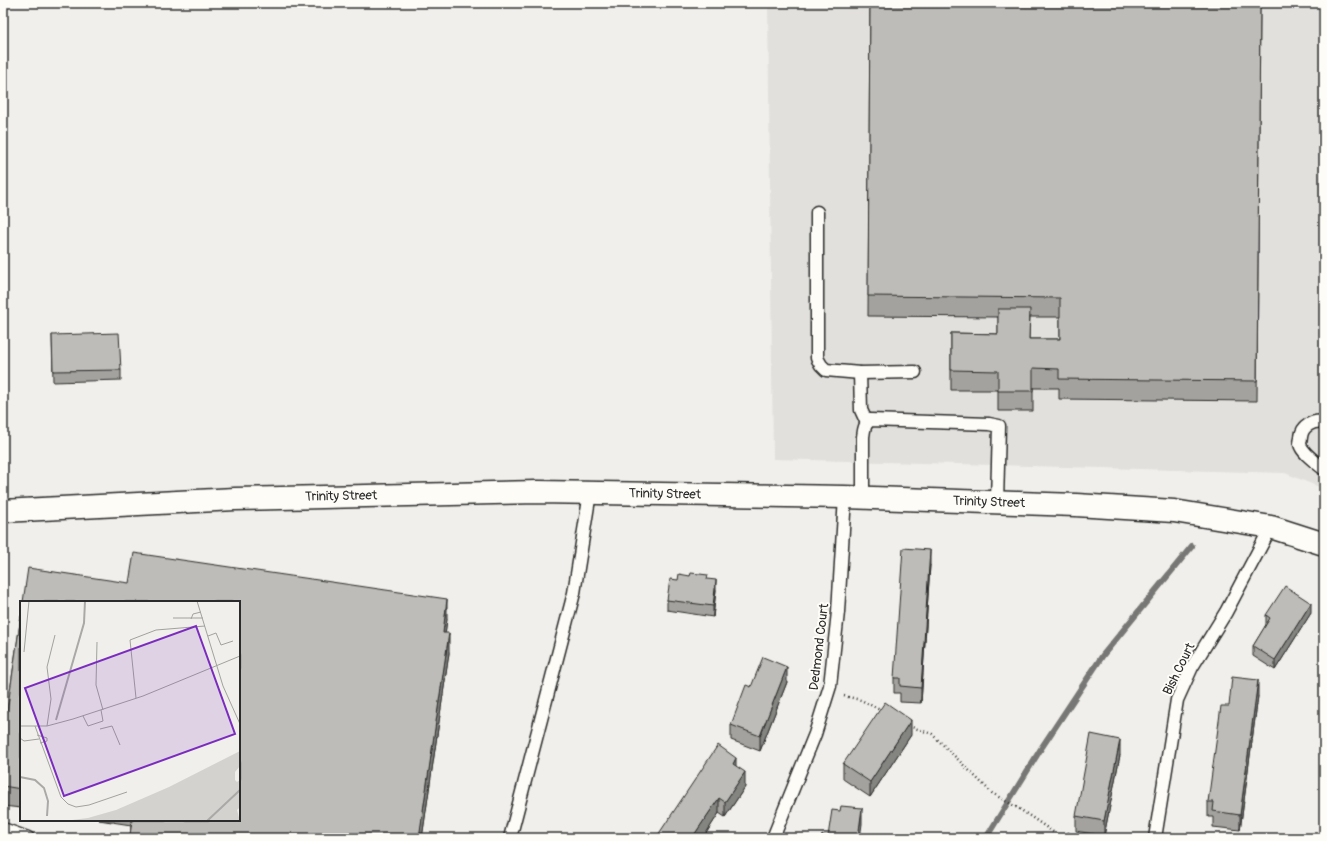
<svg xmlns="http://www.w3.org/2000/svg" width="1327" height="841" font-family="Pangolin,sans-serif">
	<style>
		.built { fill: #e1e0dc }
		.lines { fill: none; stroke-linecap: round; stroke-linejoin: round }
		.stream { stroke: #777775; stroke-width: 6 }
		.service-casing { stroke: #2b2b2b; stroke-width: 15 }
		.tertiary-casing { stroke: #2b2b2b; stroke-width: 25 }
		.path { stroke: #2b2b2b; stroke-width: 2.5; stroke-dasharray: 1 3; stroke-linecap: butt }
		.service { stroke: #fdfcf7; stroke-width: 12 }
		.tertiary { stroke: #fdfcf7; stroke-width: 22 }
		.wall { fill: #a3a29e; stroke: #2b2b2b; fill-rule: evenodd }
		.shaded-wall { fill: #848481; stroke: #2b2b2b }
		.building { fill: #bdbcb8; stroke: #2b2b2b }
		.labels { text-anchor: middle; dominant-baseline: central; stroke-width: 4; stroke-linejoin: round; paint-order: stroke }
		.street-label { font-size: 13px; fill: #2b2b2b; stroke: #fdfcf7 }
		.inset-river { fill: none; stroke: #aaa9a7; stroke-width: 2 }
		.inset-road { fill: none; stroke: #a1a19e; stroke-width: 1 }
		.view { fill: #7b2cbf; fill-opacity: 0.15; stroke: #7b2cbf; stroke-width: 2 }
		.inset-edge { fill: none; stroke: #2b2b2b; stroke-width: 2 }
	</style>
	<rect width="100%" height="100%" fill="#f0efeb"/>
	<filter id="ink" filterUnits="userSpaceOnUse"><feTurbulence type="fractalNoise" baseFrequency=".025" numOctaves="2"/><feDisplacementMap in="SourceGraphic" scale="8" xChannelSelector="R" yChannelSelector="G"/><feConvolveMatrix kernelMatrix="1 2 1 2 8 2 1 2 1" color-interpolation-filters="sRGB"/></filter>
	<g filter="url(#ink)">
		<polygon class="built" points="768,3 1324,3 1324,489 1285,473 773,459"/>
		<g class="lines">
			<polyline class="stream" points="986,838 1042,747 1103,655 1192,546"/>
			<defs>
				<g id="service">
					<polyline points="817,212 817,358 821,365 826,370 860,373 915,372"/>
					<polyline points="860,373 861,410 867,423"/>
					<path d="M 1324,422 C 1313,420 1302,426 1301,437 C 1301,439 1300,442 1300,444 C 1302,453 1317,463 1324,469"/>
					<path d="M 863,498 L 863,437 C 864,430 864,425 870,420 L 989,424 L 999,426 L 997,502"/>
					<polyline points="3,829 28,838"/>
					<polyline points="510,838 574,593 590,493"/>
					<polyline points="773,838 815,734 830,686 838,612 845,497"/>
					<polyline points="1155,838 1177,700 1192,667 1226,612 1271,527"/>
				</g>
				<polyline id="tertiary" points="3,511 235,499 538,492 845,497 1076,505 1174,511 1271,527 1324,544"/>
			</defs>
			<use href="#service" class="service-casing"/>
			<use href="#tertiary" class="tertiary-casing"/>
			<g class="path">
				<polyline points="844,696 861,700 882,711"/>
				<polyline points="909,726 932,734 992,793 1021,810 1062,838"/>
			</g>
			<use href="#service" class="service"/>
			<use href="#tertiary" class="tertiary"/>
		</g>
		<g class="wall">
			<path d="M 870,3 L 1260,3 L 1257,401 L 1059,399 L 1059,388 L 1033,388 L 1033,411 L 998,411 L 998,390 L 951,390 L 951,333 L 998,334 L 998,317 L 868,316 ZM 1030,317 L 1060,317 L 1060,339 L 1029,339 Z"/>
			<polygon points="52,335 121,370 121,380 53,382"/>
			<polygon points="930,565 921,703 900,702 900,693 894,693 894,678"/>
			<polygon points="690,576 708,579 716,590 713,617 667,610 667,600 678,580"/>
			<polygon points="129,583 447,619 445,633 449,653 422,838 130,838 131,825 99,820 239,820"/>
			<polygon points="1311,613 1275,670 1253,656 1253,646 1266,625 1266,615"/>
			<polygon points="21,616 21,808 3,806 3,739"/>
			<polygon points="787,682 760,751 731,740 731,725 751,687"/>
			<polygon points="1258,696 1240,830 1213,827 1213,817 1208,817 1208,802 1229,706"/>
			<polygon points="911,735 870,797 843,779 843,764"/>
			<polygon points="1120,755 1104,836 1076,831 1076,816"/>
			<polygon points="736,766 745,787 725,817 719,813 703,838 656,838"/>
		</g>
		<g class="shaded-wall">
			<polygon points="930,550 930,565 921,703 921,688"/>
			<polygon points="716,580 716,590 713,617 713,606"/>
			<polygon points="447,599 447,619 443,652 443,633"/>
			<polygon points="1311,603 1311,613 1275,670 1275,660"/>
			<polygon points="449,633 449,653 422,838 419,838"/>
			<polygon points="787,667 787,682 760,751 760,736"/>
			<polygon points="1258,680 1258,696 1240,830 1240,815"/>
			<polygon points="911,720 911,735 870,797 870,782"/>
			<polygon points="1120,740 1120,755 1104,836 1104,821"/>
			<polygon points="736,758 736,773 733,764"/>
			<polygon points="745,772 745,787 725,817 725,802"/>
			<polygon points="719,798 719,813 703,838 692,838"/>
			<polygon points="862,808 862,824 860,838 858,838"/>
		</g>
		<g class="building">
			<polygon points="870,3 1260,3 1257,381 1059,379 1059,369 1033,368 1033,391 998,391 998,371 951,370 951,333 998,334 998,309 1030,309 1029,339 1060,339 1060,298 868,296"/>
			<polygon points="119,333 121,370 53,371 52,335"/>
			<polygon points="903,548 930,550 921,688 900,686 900,678 894,678"/>
			<polygon points="134,553 447,599 443,633 449,633 419,838 147,838 130,835 132,820 239,820 239,602 23,602 28,568 129,583"/>
			<polygon points="691,573 708,575 707,579 716,580 713,606 667,600 670,579 678,580 679,574 690,576"/>
			<polygon points="1285,586 1311,603 1275,660 1253,646 1270,618 1266,615"/>
			<polygon points="21,616 21,789 3,786 3,739"/>
			<polygon points="763,657 787,667 760,736 731,725 746,685 751,687"/>
			<polygon points="1232,677 1258,680 1240,815 1213,811 1214,802 1208,802 1221,706 1229,706"/>
			<polygon points="885,702 911,720 870,782 843,764"/>
			<polygon points="1091,734 1120,740 1104,821 1076,816"/>
			<polygon points="718,745 736,758 733,764 745,772 725,802 719,798 692,838 656,838"/>
			<polygon points="841,806 862,808 858,838 821,838 822,835 828,836 832,810 840,811"/>
			<polygon points="1068,832 1078,838 1064,838"/>
			<polygon points="1198,835 1207,838 1197,838"/>
		</g>
	</g>
	<g class="labels">
		<g class="street-label">
			<text transform="translate(665 494) rotate(1)">Trinity Street</text>
			<text transform="translate(341 496) rotate(-1)">Trinity Street</text>
			<text transform="translate(989 502) rotate(2)">Trinity Street</text>
			<text transform="translate(819 647) rotate(-83)">Dedmond Court</text>
			<text transform="translate(1179 669) rotate(-64)">Bish Court</text>
		</g>
	</g>
	<g transform="translate(20 601)">
		<rect width="220" height="220" fill="#f0efeb"/>
		<path d="M 220,150 L 220,165 L 215,171 L 215,179 L 217,181 L 220,179 L 220,206 L 217,209 L 220,220 L 44,220 L 68,217 L 96,209 L 149,186 Z" fill="#d3d2cf"/>
		<path class="inset-river" d="M 36,119 L 64,22 L 65,0M 0,176 L 15,179 L 24,187 L 28,200 L 27,215M 187,220 L 220,189"/>
		<path class="inset-road" d="M 177,0 L 203,85 L 220,123M 153,17 L 183,17M 171,18 L 173,13 L 181,11M 188,35 L 196,32 L 201,44 L 213,40M 77,41 L 76,84 L 83,109M 4,51 L 9,0M 116,97 L 110,39 L 136,29 L 185,25M 63,115 L 68,125 L 83,120 L 81,109M 0,125 L 27,125 L 53,118 L 123,95 L 220,55M 15,125 L 41,196 L 48,203 L 56,206 L 69,204 L 107,191M 27,125 L 31,98 L 27,66 L 35,34M 80,128 L 92,125 L 100,144M 17,134 L 27,137 L 27,140 L 20,142M 0,137 L 4,140 L 19,138"/>
		<path class="view" d="M 176,25 L 215,133 L 44,195 L 5,87 Z"/>
		<rect width="220" height="220" class="inset-edge"/>
	</g>
	<rect width="1327" height="841" fill="none" stroke="#fdfcf7" stroke-width="16"/>
	<rect x="8" y="8" width="1311" height="825" fill="none" stroke="#2b2b2b" stroke-width="1.5" filter="url(#ink)"/>
</svg>
